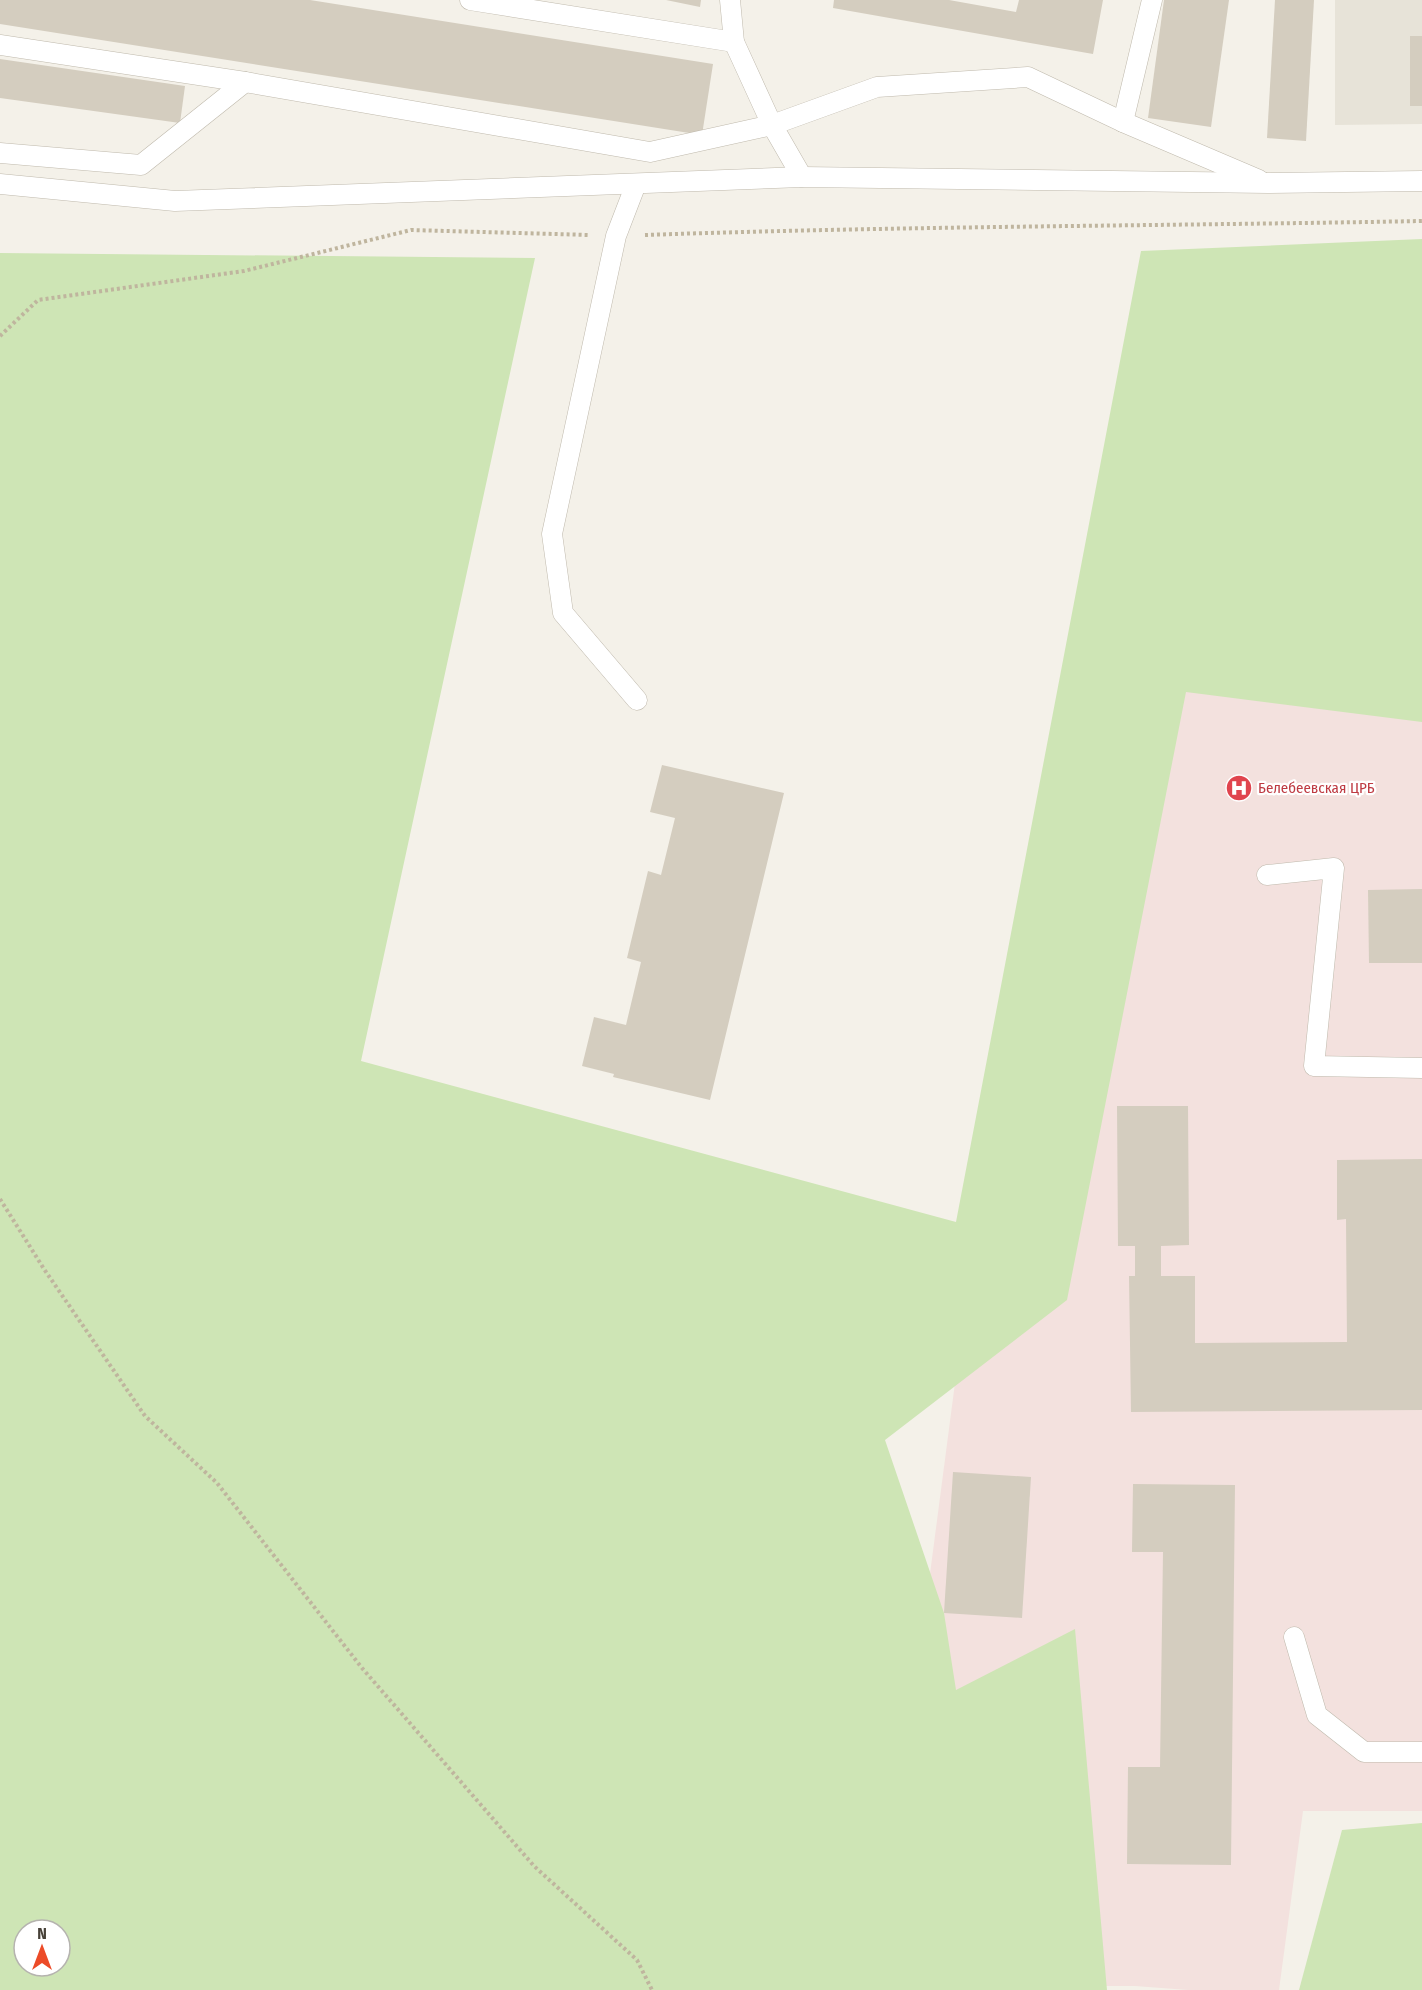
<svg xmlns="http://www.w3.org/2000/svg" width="1422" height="1990" font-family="'Fira Sans Condensed',sans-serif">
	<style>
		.residential { fill: #e7e3d8 }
		.medical { fill: #f3e1de }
		.green { fill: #cee5b5; fill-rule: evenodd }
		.building { fill: #d4cdbf }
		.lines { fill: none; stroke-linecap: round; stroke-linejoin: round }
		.service-casing { stroke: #bfb9ac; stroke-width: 21 }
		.path { stroke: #bfb59e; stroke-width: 4; stroke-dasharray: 3 3; stroke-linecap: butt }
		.service { stroke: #fff; stroke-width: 20 }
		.labels { text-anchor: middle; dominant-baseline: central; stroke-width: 4.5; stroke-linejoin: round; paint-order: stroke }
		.health-label { font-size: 15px; fill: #be3a42; stroke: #fff; text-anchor: start }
	</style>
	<rect width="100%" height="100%" fill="#f4f1e9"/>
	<polygon class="residential" points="1335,0 1422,0 1422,124 1335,125"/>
	<polygon class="medical" points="1422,248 1422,1811 1303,1811 1279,1990 1188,1990 1135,1986 876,1986 963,1322 1151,255"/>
	<g class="green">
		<path d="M 1422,239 L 1422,722 L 1186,692 L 1067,1300 L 885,1440 L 944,1613 L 956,1690 L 1075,1629 L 1107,1990 L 0,1990 L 0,253 L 535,258 L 361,1061 L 956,1222 L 1141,251 ZM 24,1930 L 60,1930 L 60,1966 L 24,1966 Z"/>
		<polygon points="1422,1823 1422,1990 1299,1990 1342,1830"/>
	</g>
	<g class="building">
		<polygon points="0,0 310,0 713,64 702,135 0,24"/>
		<polygon points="666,0 701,0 700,7"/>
		<polygon points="834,0 949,0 1016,12 1019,0 1103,0 1093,54 833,8"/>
		<polygon points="1164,0 1229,0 1211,127 1148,118"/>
		<polygon points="1275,0 1314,0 1306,141 1267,138"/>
		<rect x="1410" y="36" width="12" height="70"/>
		<polygon points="0,59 185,86 180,123 0,98"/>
		<polygon points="662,765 784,793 710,1100 613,1077 614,1074 582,1066 594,1017 626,1025 641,962 627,958 648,871 661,875 675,818 650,812"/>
		<polygon points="1422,889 1422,963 1369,963 1368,890"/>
		<polygon points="1117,1106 1188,1106 1189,1245 1161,1246 1161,1276 1195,1276 1195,1343 1347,1342 1346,1219 1337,1220 1337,1160 1422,1159 1422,1410 1131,1412 1129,1276 1135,1276 1135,1246 1118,1246"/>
		<polygon points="953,1472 1031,1477 1022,1618 944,1613"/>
		<polygon points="1133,1484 1235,1485 1231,1865 1127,1864 1128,1767 1160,1767 1163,1552 1132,1552"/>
	</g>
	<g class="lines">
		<defs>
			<g id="service">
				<polyline points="470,0 734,42"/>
				<polyline points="730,0 734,42 772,125 802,177"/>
				<polyline points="0,45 245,82 650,152 772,125 877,87 1028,77 1123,122 1259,180"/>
				<polyline points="1123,122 1152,0"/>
				<polyline points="0,153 141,165 245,82"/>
				<polyline points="0,184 175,201 802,177 1268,183 1422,181"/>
				<polyline points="636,184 616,236 552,534 563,613 637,700"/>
				<polyline points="1267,875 1334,868 1314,1066 1422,1068"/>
				<polyline points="1294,1637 1317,1715 1364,1752 1422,1752"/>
			</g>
		</defs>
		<use href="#service" class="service-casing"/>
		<g class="path">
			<path d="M 645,235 C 904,226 1163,226 1422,221"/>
			<polyline points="0,336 38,300 244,271 411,230 589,235"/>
			<polyline points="0,1199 44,1269 145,1416 217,1483 362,1668 534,1866 637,1960 652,1990"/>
		</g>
		<use href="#service" class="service"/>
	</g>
	<defs>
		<symbol id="hospital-disc" viewBox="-11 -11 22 22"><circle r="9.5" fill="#e0444e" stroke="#fff"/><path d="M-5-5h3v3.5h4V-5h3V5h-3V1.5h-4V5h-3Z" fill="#fff"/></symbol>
	</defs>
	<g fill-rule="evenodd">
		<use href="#hospital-disc" x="1224" y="773" width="30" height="30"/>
	</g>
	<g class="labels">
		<g class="health-label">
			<text x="1258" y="788">Белебеевская ЦРБ</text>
		</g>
	</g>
	<g transform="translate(42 1948)"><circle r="28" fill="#ffffff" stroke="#b5b3af" stroke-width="1.5"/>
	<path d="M0-4.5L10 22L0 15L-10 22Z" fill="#ec4b28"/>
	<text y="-9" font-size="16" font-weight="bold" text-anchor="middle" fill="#474138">N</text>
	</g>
</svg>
